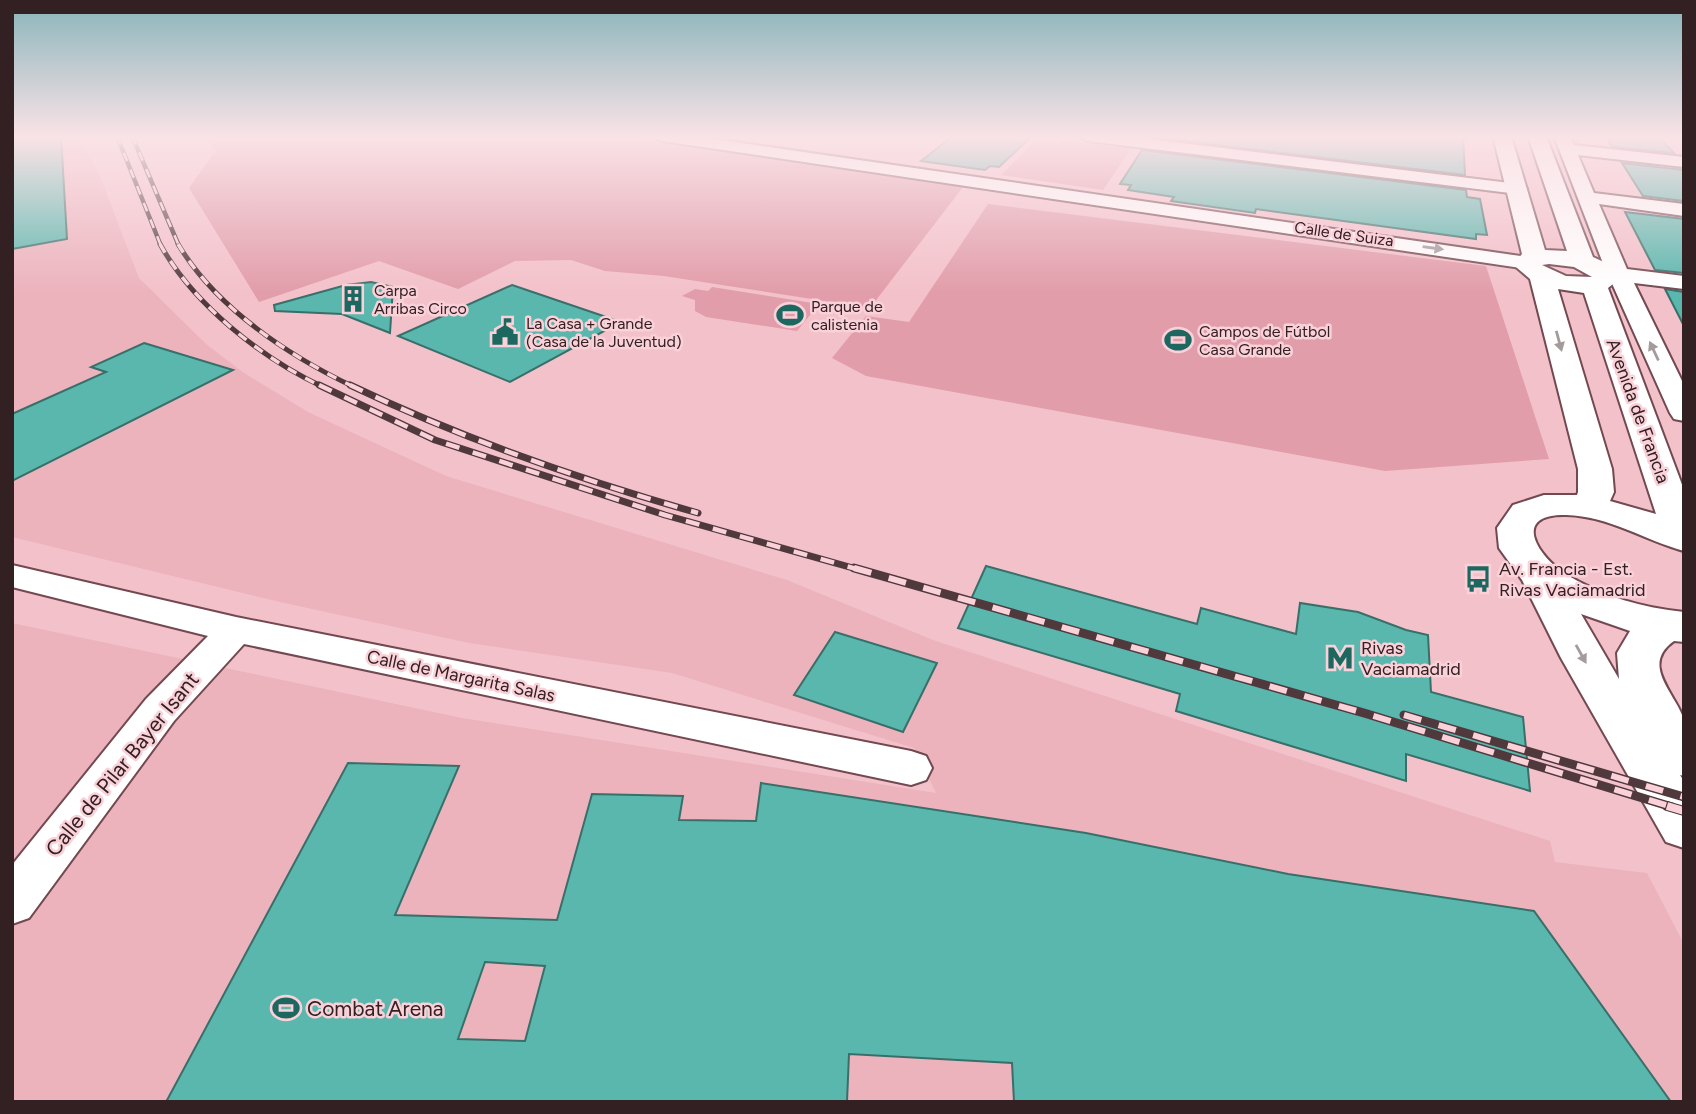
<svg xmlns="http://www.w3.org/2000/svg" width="1696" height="1114" font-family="Figtree,sans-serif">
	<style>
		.built { fill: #ecb3bd }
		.green { fill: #e19daa }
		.building { fill: #59b7ad; stroke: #396f69; stroke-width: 2; fill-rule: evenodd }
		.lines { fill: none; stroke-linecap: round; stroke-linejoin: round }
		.minor-casing { stroke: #734951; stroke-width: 4 }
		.tertiary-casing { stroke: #734951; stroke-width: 4 }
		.minor { fill: #fff; fill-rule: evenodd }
		.tertiary { fill: #fff; fill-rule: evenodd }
		.rail-far4-casing { stroke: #4f393d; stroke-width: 4.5 }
		.rail-far3-casing { stroke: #4f393d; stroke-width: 5 }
		.rail-far2-casing { stroke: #4f393d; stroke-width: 7 }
		.rail-far1-casing { stroke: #4f393d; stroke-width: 9 }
		.rail-casing { stroke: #4f393d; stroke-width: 10 }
		.rail-far4 { stroke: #fad1d8; stroke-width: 2.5; stroke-dasharray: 9; stroke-linecap: butt }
		.rail-far3 { stroke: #fad1d8; stroke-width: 3.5; stroke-dasharray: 10; stroke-linecap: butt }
		.rail-far2 { stroke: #fad1d8; stroke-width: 4.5; stroke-dasharray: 14; stroke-linecap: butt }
		.rail-far1 { stroke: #fad1d8; stroke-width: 6; stroke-dasharray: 18; stroke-linecap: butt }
		.rail { stroke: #fad1d8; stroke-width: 8; stroke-dasharray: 24; stroke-linecap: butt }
		.oneway { fill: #a39b9c }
		.labels { text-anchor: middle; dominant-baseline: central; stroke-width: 5; stroke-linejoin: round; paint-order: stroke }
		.far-street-label { font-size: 16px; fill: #322023; stroke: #fad1d8 }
		.far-poi-label { font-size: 16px; fill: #322023; stroke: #fad1d8; text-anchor: start }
		.street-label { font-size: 18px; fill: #322023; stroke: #fad1d8 }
		.poi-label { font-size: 18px; fill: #322023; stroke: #fad1d8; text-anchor: start }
		.near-street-label { font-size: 21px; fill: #322023; stroke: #fad1d8 }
		.near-poi-label { font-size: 21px; fill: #322023; stroke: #fad1d8; text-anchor: start }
	</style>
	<rect width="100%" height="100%" fill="#f3c1ca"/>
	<polygon class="built" points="12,136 77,136 99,174 139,278 206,344 244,373 308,412 446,476 787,580 933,640 1550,841 1555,862 1647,873 1684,944 1684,1102 12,1102 12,623 462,718 936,793 914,748 672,673 469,643 280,602 12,537"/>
	<g class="green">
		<polygon points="203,136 627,136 963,187 870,308 664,276 605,271 571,260 515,261 458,289 379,261 259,302 189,188 216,150"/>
		<polygon points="1063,140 1131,149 1103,190 1001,175 1035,141 1059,144"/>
		<polygon points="988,204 1486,266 1549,459 1385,471 866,376 832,358 866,316 909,322"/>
		<polygon points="712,287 819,304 797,331 706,317 695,311 695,300 682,296 695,289 708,291"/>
	</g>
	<g class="building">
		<polygon points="12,136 61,136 67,239 12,249"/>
		<polygon points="953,136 1032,136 999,167 990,166 985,170 921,161"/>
		<polygon points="1151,136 1463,136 1465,175 1151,137"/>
		<polygon points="1606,136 1658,136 1674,153 1612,147"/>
		<polygon points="1142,150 1466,190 1467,197 1480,199 1487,235 1476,234 1476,239 1256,209 1255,213 1171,201 1174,197 1128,190 1131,185 1120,184"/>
		<polygon points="1622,163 1684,170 1684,201 1643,196"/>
		<polygon points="1625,212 1684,219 1684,273 1655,270"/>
		<polygon points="371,282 393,287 390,333 342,314 275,311 274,305 346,285"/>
		<polygon points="512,285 621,322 510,382 398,336"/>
		<polygon points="1665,289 1684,292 1684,326"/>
		<polygon points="144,343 233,370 12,481 12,414 106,372 91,367"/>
		<polygon points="986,566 1197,624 1201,608 1296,634 1300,603 1358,612 1406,630 1428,635 1431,692 1523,717 1530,791 1406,754 1406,781 1176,711 1180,694 958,628"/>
		<polygon points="835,632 937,663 903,732 794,695"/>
		<path d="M 348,763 L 459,766 L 395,915 L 557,920 L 592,794 L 683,796 L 679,820 L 756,821 L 761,783 L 1086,833 L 1288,874 L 1534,911 L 1671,1102 L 1014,1102 L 1012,1063 L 849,1054 L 847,1102 L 166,1102 ZM 485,962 L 545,966 L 525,1041 L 458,1039 Z"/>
	</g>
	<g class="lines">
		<defs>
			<g id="minor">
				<polygon points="654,136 694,136 1527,257 1534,259 1537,263 1534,267 1527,269 662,141"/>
				<polygon points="1079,136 1125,136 1518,184 1527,189 1518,194 1087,141"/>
				<polygon points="1554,136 1570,136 1574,145 1684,157 1684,167 1578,155 1594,193 1684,204 1684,216 1599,204 1627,269 1684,276 1684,289 1634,283 1684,385 1684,421 1674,419 1670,413 1610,279 1595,277 1592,272 1595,267 1604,266"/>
				<polygon points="12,565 236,617 911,751 926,756 932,768 926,780 911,785 244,644 174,721 29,918 12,924 12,865 146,699 208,636 12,587"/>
			</g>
			<path id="tertiary" d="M 1493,136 L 1511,136 L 1545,250 L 1567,251 L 1528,136 L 1546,136 L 1593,257 L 1606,263 L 1618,280 L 1608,288 L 1684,490 L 1684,551 C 1644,540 1609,516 1566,515 C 1510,514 1538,557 1567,575 C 1602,596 1643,608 1684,612 L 1684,642 L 1674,641 C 1641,664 1673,691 1683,717 C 1688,730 1684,761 1684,776 L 1680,775 L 1684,781 L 1684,848 L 1666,842 L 1561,658 L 1522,580 L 1499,548 L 1497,528 L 1513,505 L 1544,495 L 1577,495 L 1578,492 L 1578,469 L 1530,279 L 1516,267 L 1517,260 L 1522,254 ZM 1549,264 L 1574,267 L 1592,277 L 1566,276 L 1542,265 ZM 1558,289 L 1584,293 L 1656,514 L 1610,501 L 1614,492 L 1612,469 ZM 1581,614 L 1630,631 L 1617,653 L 1619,679 Z"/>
		</defs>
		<use href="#minor" class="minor-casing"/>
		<use href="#tertiary" class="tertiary-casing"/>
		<use href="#minor" class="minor"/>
		<use href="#tertiary" class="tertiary"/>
		<defs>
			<g id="rail-far4">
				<polyline points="117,136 161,246"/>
				<polyline points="132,136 179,246"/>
			</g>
			<g id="rail-far3">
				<path d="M 160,244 C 193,304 261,358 323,387"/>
				<path d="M 178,244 C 216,308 289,356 354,387"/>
			</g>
			<g id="rail-far2">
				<polyline points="319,385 435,440 665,515 860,570"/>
				<path d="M 350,385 C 463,439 578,479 698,513"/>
			</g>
			<g id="rail-far1">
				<polyline points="854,568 1364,713 1672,807"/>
				<polyline points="1404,715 1684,797"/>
			</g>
			<polyline id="rail" points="1667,806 1684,811"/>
		</defs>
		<use href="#rail-far4" class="rail-far4-casing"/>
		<use href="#rail-far3" class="rail-far3-casing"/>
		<use href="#rail-far2" class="rail-far2-casing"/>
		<use href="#rail-far1" class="rail-far1-casing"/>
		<use href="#rail" class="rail-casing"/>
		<use href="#rail-far4" class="rail-far4"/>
		<use href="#rail-far3" class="rail-far3"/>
		<use href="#rail-far2" class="rail-far2"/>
		<use href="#rail-far1" class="rail-far1"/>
		<use href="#rail" class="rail"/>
	</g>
	<defs><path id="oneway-solid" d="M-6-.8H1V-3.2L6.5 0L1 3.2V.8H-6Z" transform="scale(1.75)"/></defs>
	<g class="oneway">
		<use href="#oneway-solid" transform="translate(1433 248) rotate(8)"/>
		<use href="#oneway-solid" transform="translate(1559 341) rotate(75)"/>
		<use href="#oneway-solid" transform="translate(1654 351) rotate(-115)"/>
		<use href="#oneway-solid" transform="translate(1581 654) rotate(61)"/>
	</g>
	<linearGradient id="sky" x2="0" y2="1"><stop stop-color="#89b4ba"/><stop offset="0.47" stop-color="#fae3e7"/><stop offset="1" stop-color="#fae3e7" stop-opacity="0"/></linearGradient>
	<rect width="1696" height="292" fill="url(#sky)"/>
	<defs>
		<symbol id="building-bare" viewBox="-9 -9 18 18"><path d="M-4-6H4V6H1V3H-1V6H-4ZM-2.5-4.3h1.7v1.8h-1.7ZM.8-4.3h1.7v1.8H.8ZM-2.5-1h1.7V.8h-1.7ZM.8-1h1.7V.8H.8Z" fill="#1c6760" stroke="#fad1d8" stroke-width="2.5" paint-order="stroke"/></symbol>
		<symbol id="stadium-bare" viewBox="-9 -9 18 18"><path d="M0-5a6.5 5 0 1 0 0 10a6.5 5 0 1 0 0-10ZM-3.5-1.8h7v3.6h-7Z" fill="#1c6760" stroke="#fad1d8" stroke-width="2.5" paint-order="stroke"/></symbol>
		<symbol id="civic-bare" viewBox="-9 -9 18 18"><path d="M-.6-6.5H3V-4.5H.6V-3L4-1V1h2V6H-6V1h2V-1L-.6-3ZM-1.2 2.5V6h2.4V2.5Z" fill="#1c6760" stroke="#fad1d8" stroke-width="2.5" paint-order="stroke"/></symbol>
		<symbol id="bus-bare" viewBox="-9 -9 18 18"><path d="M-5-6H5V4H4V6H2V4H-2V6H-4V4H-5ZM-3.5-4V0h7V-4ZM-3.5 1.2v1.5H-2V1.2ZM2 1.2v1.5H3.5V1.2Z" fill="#1c6760" stroke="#fad1d8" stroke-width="2.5" paint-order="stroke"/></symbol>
		<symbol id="metro-bare" viewBox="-9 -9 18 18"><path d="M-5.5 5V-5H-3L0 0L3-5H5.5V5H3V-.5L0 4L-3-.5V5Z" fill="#1c6760" stroke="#fad1d8" stroke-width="2.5" paint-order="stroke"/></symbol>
	</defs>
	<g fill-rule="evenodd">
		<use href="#building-bare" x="334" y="280" width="38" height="38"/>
		<use href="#stadium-bare" x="771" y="296" width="38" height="38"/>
		<use href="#civic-bare" x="486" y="313" width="38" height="38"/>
		<use href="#stadium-bare" x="1159" y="321" width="38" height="38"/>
		<use href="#bus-bare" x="1459" y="560" width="38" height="38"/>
		<use href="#metro-bare" x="1321" y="639" width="38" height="38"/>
		<use href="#stadium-bare" x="267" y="989" width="38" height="38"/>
	</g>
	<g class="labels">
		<g class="far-street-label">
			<text transform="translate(1344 234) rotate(8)">Calle de Suiza</text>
		</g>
		<g class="far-poi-label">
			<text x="374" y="290">Carpa<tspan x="374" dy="18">Arribas Circo</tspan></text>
			<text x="811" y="306">Parque de<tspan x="811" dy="18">calistenia</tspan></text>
			<text x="526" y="323">La Casa + Grande<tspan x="526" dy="18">(Casa de la Juventud)</tspan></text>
			<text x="1199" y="331">Campos de Fútbol<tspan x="1199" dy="18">Casa Grande</tspan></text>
		</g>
		<g class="street-label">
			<text transform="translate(1638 411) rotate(70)">Avenida de Francia</text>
			<text transform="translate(461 676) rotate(12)">Calle de Margarita Salas</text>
		</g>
		<g class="poi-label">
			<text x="1499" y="569">Av. Francia - Est.<tspan x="1499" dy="21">Rivas Vaciamadrid</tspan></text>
			<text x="1361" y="648">Rivas<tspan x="1361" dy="21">Vaciamadrid</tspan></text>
		</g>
		<g class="near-street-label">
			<text transform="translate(122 764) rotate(-51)">Calle de Pilar Bayer Isant</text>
		</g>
		<g class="near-poi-label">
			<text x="307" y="1008">Combat Arena</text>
		</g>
	</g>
	<rect width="1696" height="1114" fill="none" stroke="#322023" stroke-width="28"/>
</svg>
